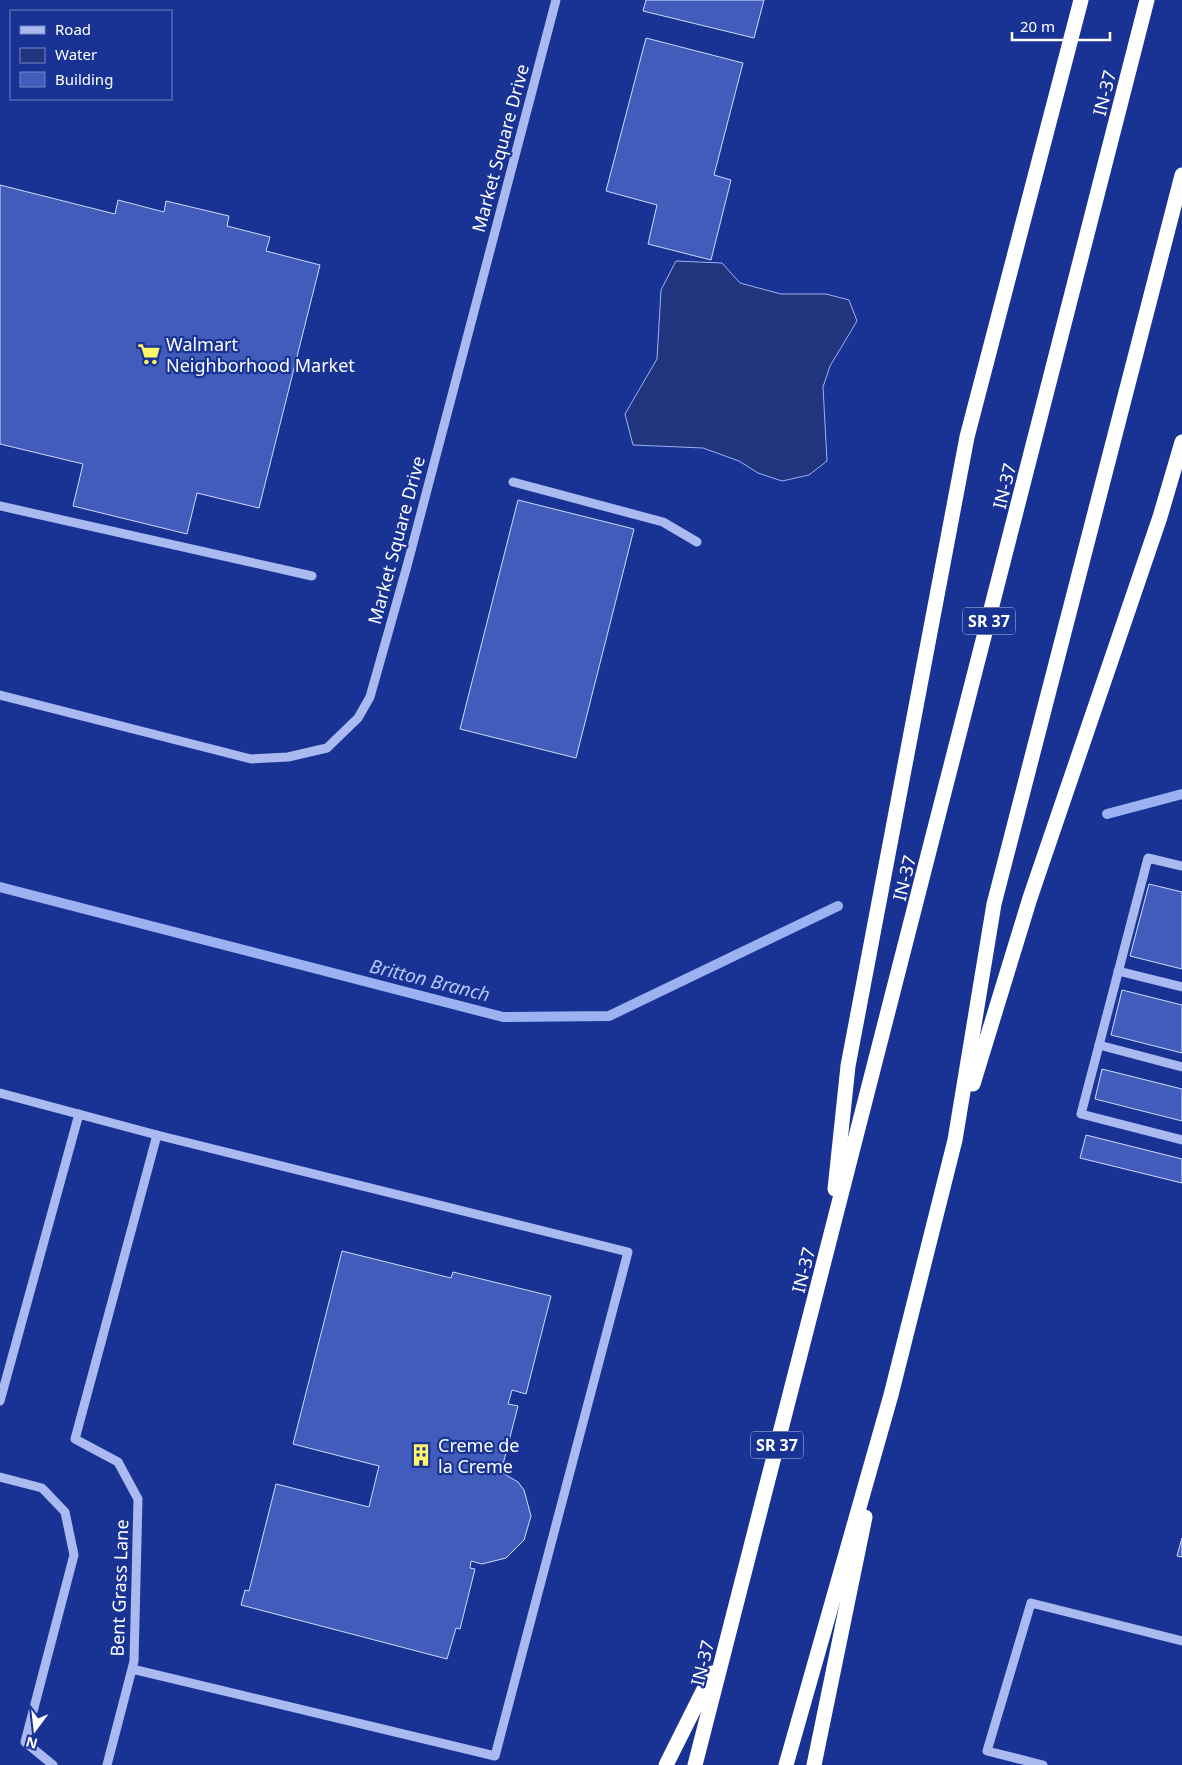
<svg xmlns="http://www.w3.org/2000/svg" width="1182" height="1765" font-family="'Noto Sans',sans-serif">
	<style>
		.water { fill: #21347e; stroke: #9cb1f2 }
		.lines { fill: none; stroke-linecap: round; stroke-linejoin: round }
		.stream { stroke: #9cb1f2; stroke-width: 10 }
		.building { fill: #425cbb; stroke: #d0dafb }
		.minor { stroke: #aabaf0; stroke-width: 9 }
		.highway { stroke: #fff; stroke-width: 15 }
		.labels { text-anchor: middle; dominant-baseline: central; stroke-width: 4.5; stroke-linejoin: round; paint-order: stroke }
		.shield { fill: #193394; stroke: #bac2df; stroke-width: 1 }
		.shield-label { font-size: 16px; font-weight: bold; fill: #fff }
		.street-label { font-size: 18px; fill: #fff; stroke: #193394 }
		.poi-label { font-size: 18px; fill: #fff; stroke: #193394; text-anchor: start }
		.water-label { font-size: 19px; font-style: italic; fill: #b6c5f7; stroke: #193394 }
	</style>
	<rect width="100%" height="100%" fill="#193394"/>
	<polygon class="water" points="676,261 722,263 740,283 781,294 826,294 849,300 857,321 830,366 823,387 827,461 809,475 782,481 758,473 739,461 703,448 633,445 625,414 657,359 661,290"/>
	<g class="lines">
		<g class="stream">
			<polyline points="1107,814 1182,794"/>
			<polyline points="0,887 503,1017 609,1016 838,906"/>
		</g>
	</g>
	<g class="building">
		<polygon points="646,0 764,0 754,38 643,11"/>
		<polygon points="646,38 743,63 714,175 731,180 711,260 648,244 657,205 606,191"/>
		<polygon points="0,185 115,214 118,200 164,212 166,201 229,216 227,226 270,237 266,251 320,265 259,508 197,493 187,534 73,506 83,464 0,444"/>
		<polygon points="518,500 634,529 576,758 460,729"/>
		<polygon points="1149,884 1182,892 1182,969 1130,956"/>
		<polygon points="1122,990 1182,1005 1182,1053 1111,1035"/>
		<polygon points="1102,1069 1182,1089 1182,1121 1095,1099"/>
		<polygon points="1086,1135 1182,1159 1182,1183 1080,1158"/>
		<polygon points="342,1251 451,1278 453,1272 551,1296 526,1394 512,1390 508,1404 518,1406 501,1472 518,1482 524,1490 531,1516 524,1540 506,1558 482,1564 471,1561 470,1568 475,1569 460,1629 456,1628 447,1659 241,1605 245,1590 249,1591 276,1484 369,1507 379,1466 293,1444"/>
		<polygon points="1182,1538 1182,1557 1177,1556"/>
	</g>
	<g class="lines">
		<g class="minor">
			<polyline points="513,482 663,522 697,542"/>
			<polyline points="0,506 312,576"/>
			<polyline points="0,695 251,759 288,757 327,748 358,718 370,697 407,566 556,0"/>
			<polyline points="1182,866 1148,858 1081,1114 1182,1140"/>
			<polyline points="1118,971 1182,987"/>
			<polyline points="1099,1045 1182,1067"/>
			<polyline points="0,1093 157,1135"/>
			<polyline points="0,1401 79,1114"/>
			<polyline points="0,1477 42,1488 65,1512 74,1555 25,1742 53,1765"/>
			<polyline points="107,1765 132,1669 134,1661 138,1499 118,1462 75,1439 157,1135 628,1252 495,1756 132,1669"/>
			<polyline points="1043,1765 987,1751 1031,1603 1182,1641"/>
		</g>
		<g class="highway">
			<polyline points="973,1084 1030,898 1160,517 1182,442"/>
			<polyline points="835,1189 848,1066 967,437 1081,0"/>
			<polyline points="666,1765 712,1673"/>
			<polyline points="695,1765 1147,0"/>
			<polyline points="786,1765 891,1395 955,1140 994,904 1182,175"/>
			<polyline points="814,1765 865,1517"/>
		</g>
	</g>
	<defs>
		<symbol id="supermarket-bare" viewBox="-9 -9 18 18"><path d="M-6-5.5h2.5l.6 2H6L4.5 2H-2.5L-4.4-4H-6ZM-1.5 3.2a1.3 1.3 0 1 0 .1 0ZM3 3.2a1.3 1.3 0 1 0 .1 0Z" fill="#fff569" stroke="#193394" stroke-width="2.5" paint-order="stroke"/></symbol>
		<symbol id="building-bare" viewBox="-9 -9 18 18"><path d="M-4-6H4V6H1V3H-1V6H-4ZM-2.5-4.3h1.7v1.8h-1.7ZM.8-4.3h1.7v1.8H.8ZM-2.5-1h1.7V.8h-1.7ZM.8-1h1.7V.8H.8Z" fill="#fff569" stroke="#193394" stroke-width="2.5" paint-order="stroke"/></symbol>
	</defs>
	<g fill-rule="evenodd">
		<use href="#supermarket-bare" x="133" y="338" width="32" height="32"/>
		<use href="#building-bare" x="405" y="1439" width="32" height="32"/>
	</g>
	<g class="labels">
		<g class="shield">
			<rect x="963" y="607.5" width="52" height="27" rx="4"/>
			<rect x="751" y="1431.5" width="52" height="27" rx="4"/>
		</g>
		<g class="shield-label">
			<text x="989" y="621">SR 37</text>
			<text x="777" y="1445">SR 37</text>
		</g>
		<g class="street-label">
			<text transform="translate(1104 93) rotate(-76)">IN-37</text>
			<text transform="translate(500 148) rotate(-75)">Market Square Drive</text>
			<text transform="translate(1004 486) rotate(-76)">IN-37</text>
			<text transform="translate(396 540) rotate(-75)">Market Square Drive</text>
			<text transform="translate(904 878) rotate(-76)">IN-37</text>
			<text transform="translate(803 1270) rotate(-76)">IN-37</text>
			<text transform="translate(119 1588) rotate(-88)">Bent Grass Lane</text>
			<text transform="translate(702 1663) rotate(-76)">IN-37</text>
		</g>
		<g class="poi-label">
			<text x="166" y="344">Walmart<tspan x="166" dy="21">Neighborhood Market</tspan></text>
			<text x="438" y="1445">Creme de<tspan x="438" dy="21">la Creme</tspan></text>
		</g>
		<g class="water-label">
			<text transform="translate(430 980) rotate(14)">Britton Branch</text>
		</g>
	</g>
	<rect x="10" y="10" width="162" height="90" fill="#193394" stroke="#7585bf"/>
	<rect x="20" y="26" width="25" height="8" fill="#aabaf0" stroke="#7585bf"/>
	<text x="55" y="35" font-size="15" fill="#ffffff">Road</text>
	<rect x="20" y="48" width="25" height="15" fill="#21347e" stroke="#7585bf"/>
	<text x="55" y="60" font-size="15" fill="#ffffff">Water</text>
	<rect x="20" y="72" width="25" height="15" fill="#425cbb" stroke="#7585bf"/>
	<text x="55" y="85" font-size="15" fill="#ffffff">Building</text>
	<g transform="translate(35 1730) rotate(195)" stroke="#193394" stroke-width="4" paint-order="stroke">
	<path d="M0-4L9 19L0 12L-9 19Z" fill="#ffffff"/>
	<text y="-8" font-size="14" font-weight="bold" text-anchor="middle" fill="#ffffff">N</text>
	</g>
	<path d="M1012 32v8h98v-8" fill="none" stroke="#ffffff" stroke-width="2.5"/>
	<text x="1020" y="32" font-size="15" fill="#ffffff" stroke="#193394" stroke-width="4" paint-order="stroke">20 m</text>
</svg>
